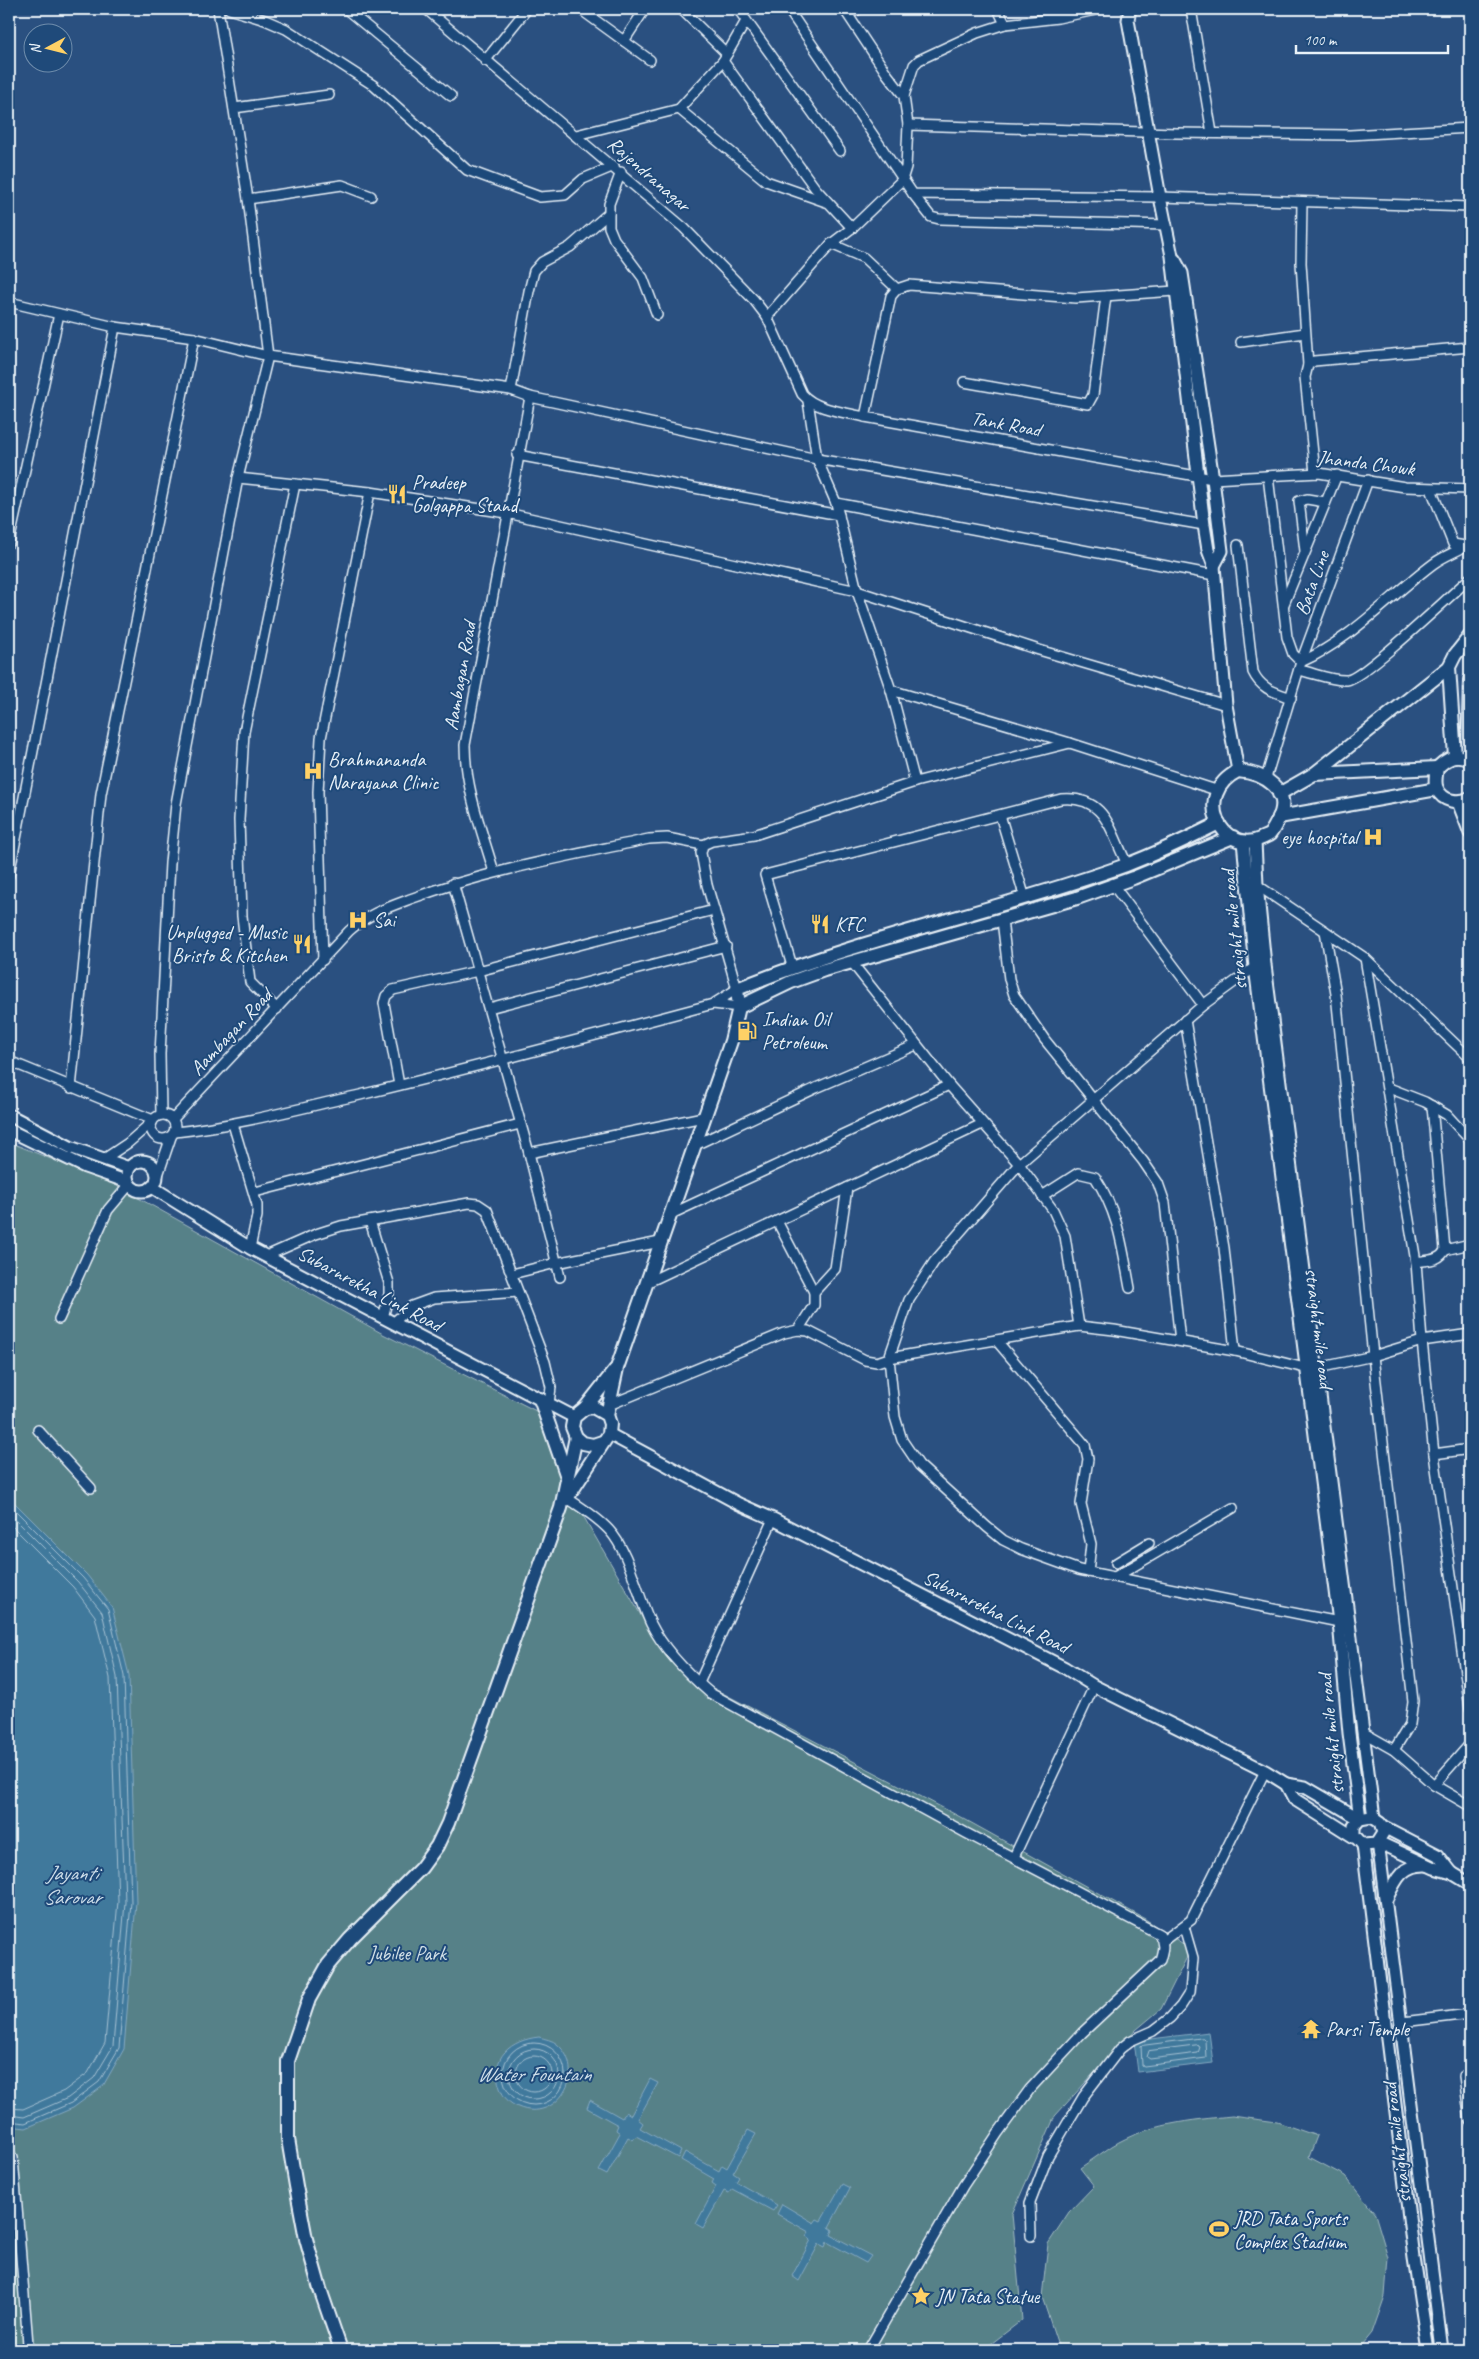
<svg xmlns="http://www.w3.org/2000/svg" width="1479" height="2359" font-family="Caveat,sans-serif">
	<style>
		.green { fill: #578188; stroke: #a0b9c0 }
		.water { fill: #41799c; stroke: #84a9c1 }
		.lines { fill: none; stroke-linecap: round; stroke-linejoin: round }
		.shore { stroke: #a5c1d3; stroke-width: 1 }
		.minor-casing { stroke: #e8f1f8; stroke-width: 12 }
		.tertiary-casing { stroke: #e8f1f8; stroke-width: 15 }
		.secondary-casing { stroke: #e8f1f8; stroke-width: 16 }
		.minor { stroke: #1f4a7a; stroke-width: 9 }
		.tertiary { stroke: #1f4a7a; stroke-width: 11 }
		.secondary { stroke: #1f4a7a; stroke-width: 12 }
		.labels { text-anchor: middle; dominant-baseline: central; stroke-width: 4; stroke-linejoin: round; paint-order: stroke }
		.street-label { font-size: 20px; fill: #e8f1f8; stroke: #1f4a7a }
		.poi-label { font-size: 20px; fill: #e8f1f8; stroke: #1f4a7a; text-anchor: start }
		.park-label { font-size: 20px; fill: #d2e0e7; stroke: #1f4a7a }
		.water-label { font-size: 21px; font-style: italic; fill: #cfdfea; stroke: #1f4a7a }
	</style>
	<rect width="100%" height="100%" fill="#2a5080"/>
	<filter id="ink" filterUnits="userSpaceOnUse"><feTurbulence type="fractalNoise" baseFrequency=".02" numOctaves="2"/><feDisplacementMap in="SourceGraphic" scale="10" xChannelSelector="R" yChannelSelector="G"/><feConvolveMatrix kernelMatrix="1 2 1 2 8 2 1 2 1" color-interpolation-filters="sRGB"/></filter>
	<g filter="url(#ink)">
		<g class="green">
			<polygon points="9,1142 115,1185 383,1334 552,1419 578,1507 646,1624 679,1662 709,1686 966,1820 1145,1919 1191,1949 1161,2009 1124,2040 1055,2116 1012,2214 1022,2320 983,2350 9,2350"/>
			<path d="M 1232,2116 L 1277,2122 L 1317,2136 L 1309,2157 L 1345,2176 L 1375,2214 L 1388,2257 L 1385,2296 L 1372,2333 L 1358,2350 L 1063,2350 L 1058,2345 L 1042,2297 L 1048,2244 L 1069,2212 L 1094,2186 L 1080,2168 C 1091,2161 1101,2153 1112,2146 C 1148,2124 1191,2120 1232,2116 Z"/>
		</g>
		<g class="water">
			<polygon points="9,1497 87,1575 112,1607 129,1675 136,1902 124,2049 103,2086 73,2108 26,2128 9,2126"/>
			<polygon points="1209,2032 1213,2063 1138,2072 1134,2041"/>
			<path d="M 539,2037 C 545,2039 553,2040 557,2044 C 589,2071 557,2124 518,2107 C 510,2104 503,2097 500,2088 C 489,2057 511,2040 539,2037 Z"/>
			<polygon points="650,2079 658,2083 638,2119 643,2123 640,2128 681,2151 678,2158 636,2136 633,2140 628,2137 607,2175 599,2171 620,2133 616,2130 618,2125 587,2108 590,2100 622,2118 626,2112 631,2115"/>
			<polygon points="748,2130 756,2134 733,2173 739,2177 736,2182 777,2205 773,2211 732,2189 729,2193 724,2191 703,2228 696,2224 716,2186 712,2183 714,2179 681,2160 685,2152 719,2171 722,2165 727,2168"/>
			<polygon points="842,2184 850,2188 829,2227 833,2230 831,2235 871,2256 866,2263 827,2242 825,2247 819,2244 799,2281 792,2276 811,2240 806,2236 809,2232 777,2214 782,2204 814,2223 817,2219 821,2221"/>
		</g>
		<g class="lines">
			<g class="shore">
				<polyline points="9,1504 83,1578 108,1609 124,1676 131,1902 119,2048 99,2082 71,2103 25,2123 9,2121"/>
				<polyline points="9,1513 78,1582 102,1612 117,1677 125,1902 113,2046 94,2078 68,2098 24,2117 9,2115"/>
				<polyline points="9,1523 73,1587 95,1616 110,1678 118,1901 105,2043 88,2073 64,2091 23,2109 9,2108"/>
				<polygon points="1203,2038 1205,2040 1206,2058 1144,2066 1142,2065 1141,2046"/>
				<circle cx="534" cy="2074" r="31"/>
				<polygon points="1197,2045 1200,2047 1198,2053 1150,2059 1147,2057 1149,2051"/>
				<circle cx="534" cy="2074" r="25"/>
				<circle cx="534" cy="2074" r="18"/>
			</g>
			<defs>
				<g id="minor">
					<polyline points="229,9 265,20 286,29 373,85 467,170 540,197 565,195 583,179 614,166"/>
					<polyline points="346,9 451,96"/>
					<path d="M 426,9 L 684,228 L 754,300 L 767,317 L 802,394 C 816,410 844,412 865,417 L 1213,479 L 1319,473 L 1405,487 L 1470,489"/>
					<polyline points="580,9 650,60"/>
					<polyline points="681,9 727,54"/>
					<polyline points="738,9 840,151"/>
					<polyline points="788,9 913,194 1160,197 1470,207"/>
					<polyline points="844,9 887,74 904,96"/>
					<polyline points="998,9 1005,24"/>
					<polyline points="1191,9 1212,133"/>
					<polyline points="848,14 859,9"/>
					<polyline points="624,41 645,9"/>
					<polyline points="485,61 527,9"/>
					<polyline points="723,61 815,188 852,228"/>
					<polyline points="234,108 329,95"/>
					<polyline points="679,109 766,181 826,202"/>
					<polyline points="908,125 1176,133 1350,135 1470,128"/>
					<polyline points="576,135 679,109 723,61 746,21"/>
					<polyline points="621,172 609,204 609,227 614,239 643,278 657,315"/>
					<polyline points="913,194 931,217 939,219 1167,225"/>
					<polyline points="248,199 342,185 371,196"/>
					<polyline points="1302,202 1301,263 1308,365"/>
					<polyline points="831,244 864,258 897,289"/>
					<polyline points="9,302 115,327 194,338 268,356 511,390 530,397 817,459 1204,525"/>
					<polyline points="767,317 831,244 852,228 902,180 906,167 908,125 904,96 914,65 919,60 977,33 1005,24 1058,18 1100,9"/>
					<polyline points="1241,342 1305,333"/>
					<polyline points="964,382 1088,404 1093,395 1106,296"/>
					<polyline points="511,390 529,291 534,271 542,262 570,247 609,213"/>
					<polyline points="808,401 817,459 836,503 857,591 891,690 915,782"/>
					<polyline points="865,417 891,296 897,289 909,285 1076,298 1175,291"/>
					<polyline points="517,455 839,515"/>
					<polyline points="1315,473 1305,377 1308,365 1314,361 1470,347"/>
					<path d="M 1268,476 L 1287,637 L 1293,654 L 1301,662 C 1352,639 1389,597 1433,564 C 1445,555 1459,551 1470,543"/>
					<polyline points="238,478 370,492 507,513 857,591 1039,650 1226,705"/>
					<polyline points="1431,489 1453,544 1465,546"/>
					<polyline points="836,503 1214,575"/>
					<polyline points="9,543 59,314"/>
					<path d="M 1238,545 L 1253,672 C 1261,689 1274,692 1291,698"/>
					<polyline points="1305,551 1299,501 1307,499 1325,502"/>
					<polyline points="1284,604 1337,475"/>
					<path d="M 1299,670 C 1314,673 1332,681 1347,680 C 1363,679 1452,594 1470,578"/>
					<polyline points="891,690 1070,743 1216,790"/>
					<polyline points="1266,778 1301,662 1368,480"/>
					<polyline points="1000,815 1025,898"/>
					<path d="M 494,872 C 482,831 465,788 465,745 L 530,397"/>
					<polyline points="9,875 115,327"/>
					<polyline points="453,883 529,1153 560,1277"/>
					<polyline points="1113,885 1203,1005"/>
					<polyline points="1257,885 1365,958 1470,1058"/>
					<polyline points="1002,920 1009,979 1014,995 1045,1040 1143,1161 1158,1183 1165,1203 1180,1341"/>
					<polyline points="1325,931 1336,994 1373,1356 1413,1701 1410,1724 1394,1750"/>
					<polyline points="1365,958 1416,1262 1422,1341 1434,1454 1470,1708"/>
					<polyline points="323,960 318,792 321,738 370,492"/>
					<polyline points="853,964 949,1085 1019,1164 1053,1210 1065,1236 1079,1326"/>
					<path d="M 792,966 L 765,875 L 1061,799 C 1106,795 1110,831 1127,864"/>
					<polyline points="1255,967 1203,1005 1019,1164 934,1262 909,1300 889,1358 895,1417 902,1440 919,1465 987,1527 1003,1540 1021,1549 1079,1570 1339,1622"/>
					<polyline points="713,1004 739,1007"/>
					<polyline points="489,1008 726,946"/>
					<polyline points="277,1009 250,982 242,916 239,820 244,732 295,484"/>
					<polyline points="1185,1020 1224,1248 1235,1351"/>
					<polyline points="9,1061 153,1120"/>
					<polyline points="399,1085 384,1003 386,996 393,990 478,971 714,910"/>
					<polyline points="71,1088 101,794 194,338"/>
					<polyline points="1389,1088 1425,1102 1447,1115 1470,1140"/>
					<circle cx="163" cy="1127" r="12"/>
					<polyline points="161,1115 160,1054 170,863 176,804 238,478 268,356 248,199 218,9"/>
					<path d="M 173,1119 L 349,931 C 367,914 389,907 413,898 C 489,870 570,856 649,839 L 667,838 L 703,845"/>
					<polyline points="233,1124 257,1205 257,1216 250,1248"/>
					<path d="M 175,1132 C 239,1125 301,1108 364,1094 C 481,1066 597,1035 713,1004 L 737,989 L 707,885 L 701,853 L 703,845 L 712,841 L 754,835 L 915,782 L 1070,743"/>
					<polyline points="693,1146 816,1088 916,1045"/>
					<polyline points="529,1153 703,1117"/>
					<polyline points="104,1159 128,1143 152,1122"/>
					<polyline points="156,1181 171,1137"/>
					<polyline points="255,1192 520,1124"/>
					<path d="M 1042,1196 L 1078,1173 L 1095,1177 C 1119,1214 1122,1246 1130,1288"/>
					<polyline points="669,1215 949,1085"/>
					<polyline points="370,1221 389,1283 389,1294 383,1318"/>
					<polyline points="777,1221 814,1292 814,1305 798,1330"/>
					<polyline points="1445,1250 1470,1244"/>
					<polyline points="266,1256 316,1234 341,1226 469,1203 478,1204 487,1210 545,1362 551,1387 549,1404"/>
					<path d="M 1416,1262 C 1428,1260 1440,1261 1445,1250 L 1432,1106"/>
					<polyline points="512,1274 556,1263 660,1242"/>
					<polyline points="646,1283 982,1124"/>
					<polyline points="814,1292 835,1269 847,1188"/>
					<polyline points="59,1319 108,1210 130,1184"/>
					<polyline points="393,1323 412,1306 434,1298 518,1292"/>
					<polyline points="996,1340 1085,1445 1088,1459 1081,1504 1091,1544 1088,1572"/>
					<polyline points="609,1405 784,1333 798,1330 808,1331 865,1360 877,1362 889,1358 1079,1326 1114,1330 1235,1351 1305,1368 1318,1368 1373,1356 1422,1341 1470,1334"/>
					<polyline points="38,1430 91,1488"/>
					<polyline points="1434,1454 1470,1449"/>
					<path d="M 567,1498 C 582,1508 597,1517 609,1530 C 629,1551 638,1597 651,1624 C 664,1650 688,1674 710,1693 L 966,1833 L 1159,1934 C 1165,1944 1163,1950 1160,1960 L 1082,2033 L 1030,2089 L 998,2133 L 963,2186 L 868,2350"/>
					<polyline points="1116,1563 1149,1543"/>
					<polyline points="1115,1577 1233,1508"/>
					<polyline points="699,1683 773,1519"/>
					<polyline points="1364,1733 1394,1750 1434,1785 1470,1806"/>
					<polyline points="1434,1785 1470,1744"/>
					<polyline points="1014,1857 1094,1686"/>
					<polyline points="1163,1941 1191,1920 1265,1771"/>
					<polyline points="1402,2022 1470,2014"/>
					<polyline points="1464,2076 1470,2121"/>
					<polyline points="13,2158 28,2344"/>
					<polyline points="1031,2236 1030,2203 1048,2156 1083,2097 1120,2049 1130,2041 1153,2031 1170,2018 1181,2006 1190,1992 1193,1958 1184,1927"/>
				</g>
				<g id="tertiary">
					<polyline points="1130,9 1128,20 1160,197 1172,256 1204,525 1208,550 1214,566 1226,705 1238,771"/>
					<polyline points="1175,260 1182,273 1213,479 1222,551 1214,566"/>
					<polyline points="1458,802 1470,833"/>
					<polyline points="1243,841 1255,967 1339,1622 1349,1733 1360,1819 1354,1826 1354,1835 1363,1845 1376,1844 1383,1833 1380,1823 1371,1817 1360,1819"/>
					<polyline points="1255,841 1257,885 1265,965 1374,1818"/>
					<polyline points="9,1115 70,1147 129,1168"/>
					<polyline points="9,1130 85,1167 128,1182"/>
					<circle cx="142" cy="1176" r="15"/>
					<polyline points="152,1187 250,1248 574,1417"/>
					<polyline points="609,1434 739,1504 773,1519 1065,1668 1094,1686 1265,1771 1286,1784 1294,1799 1354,1837"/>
					<polyline points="1286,1784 1305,1787 1360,1819"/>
					<polyline points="1382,1826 1438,1855 1452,1873"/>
					<polyline points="1378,1842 1442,2350"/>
					<polyline points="1378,1842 1434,1868 1452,1873 1470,1884"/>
					<polyline points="1363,1845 1414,2258 1428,2350"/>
					<path d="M 1386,1900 C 1396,1879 1402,1864 1427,1865"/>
				</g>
				<g id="secondary">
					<polyline points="1455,757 1449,667 1455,655 1470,636"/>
					<polyline points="1468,759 1470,680"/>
					<path d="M 1470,760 C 1457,753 1447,758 1437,768 C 1436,774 1434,783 1437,789 C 1443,802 1459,804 1470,798"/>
					<path d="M 1238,771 C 1263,773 1294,790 1278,820 C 1276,824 1273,830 1270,834 C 1268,836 1264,837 1260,839 C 1222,855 1191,795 1238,771 Z"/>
					<polyline points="1314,774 1449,667"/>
					<polyline points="1279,794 1314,774 1437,768"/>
					<polyline points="1279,817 1437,789"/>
					<polyline points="739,1007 791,982 824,970 1077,898 1133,878 1233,837"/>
					<polyline points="540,1399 567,1477"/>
					<path d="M 607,1415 L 617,1368 L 731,1041 L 739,1007 L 737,989 C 863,937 998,911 1126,865 C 1158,853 1189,838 1219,823"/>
					<polyline points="602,1442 593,1445 583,1443 576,1437 572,1427 574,1417 585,1408 615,1370"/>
					<polyline points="566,1500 609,1434 610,1424 607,1415 593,1407 585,1408"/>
					<polyline points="341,2350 320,2289 306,2239 296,2186 288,2139 288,2061 309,1999 328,1965 350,1939 421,1868 437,1846 448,1823 561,1508 576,1437"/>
				</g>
			</defs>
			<use href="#minor" class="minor-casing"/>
			<use href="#tertiary" class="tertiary-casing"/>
			<use href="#secondary" class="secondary-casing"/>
			<use href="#minor" class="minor"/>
			<use href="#tertiary" class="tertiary"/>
			<use href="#secondary" class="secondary"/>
		</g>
	</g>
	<defs>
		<symbol id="restaurant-bare" viewBox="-9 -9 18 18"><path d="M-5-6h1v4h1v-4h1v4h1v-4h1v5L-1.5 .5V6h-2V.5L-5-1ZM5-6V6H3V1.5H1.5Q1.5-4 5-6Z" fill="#ffd166" stroke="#1f4a7a" stroke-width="2.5" paint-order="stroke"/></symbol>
		<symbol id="hospital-bare" viewBox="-9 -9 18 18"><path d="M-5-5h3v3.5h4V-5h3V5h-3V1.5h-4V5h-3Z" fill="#ffd166" stroke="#1f4a7a" stroke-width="2.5" paint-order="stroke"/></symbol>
		<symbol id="fuel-bare" viewBox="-9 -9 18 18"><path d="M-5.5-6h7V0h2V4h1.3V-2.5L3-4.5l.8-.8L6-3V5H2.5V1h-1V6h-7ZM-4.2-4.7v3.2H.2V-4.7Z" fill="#ffd166" stroke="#1f4a7a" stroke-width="2.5" paint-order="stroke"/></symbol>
		<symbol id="temple-bare" viewBox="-9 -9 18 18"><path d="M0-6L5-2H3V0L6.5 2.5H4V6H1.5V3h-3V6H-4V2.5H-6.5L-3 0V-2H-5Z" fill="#ffd166" stroke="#1f4a7a" stroke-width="2.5" paint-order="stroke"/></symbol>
		<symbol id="stadium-bare" viewBox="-9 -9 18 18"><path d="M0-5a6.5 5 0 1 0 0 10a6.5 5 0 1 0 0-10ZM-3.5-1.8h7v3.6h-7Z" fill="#ffd166" stroke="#1f4a7a" stroke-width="2.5" paint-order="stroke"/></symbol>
		<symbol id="sight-bare" viewBox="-9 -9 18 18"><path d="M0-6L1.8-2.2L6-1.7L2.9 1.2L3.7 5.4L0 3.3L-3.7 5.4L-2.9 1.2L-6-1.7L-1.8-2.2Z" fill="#ffd166" stroke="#1f4a7a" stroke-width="2.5" paint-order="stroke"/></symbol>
	</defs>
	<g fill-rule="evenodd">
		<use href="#restaurant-bare" x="383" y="480" width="28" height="28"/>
		<use href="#hospital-bare" x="299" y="757" width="28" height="28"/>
		<use href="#hospital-bare" x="1359" y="823" width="28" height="28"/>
		<use href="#hospital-bare" x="344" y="906" width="28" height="28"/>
		<use href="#restaurant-bare" x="806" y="910" width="28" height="28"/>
		<use href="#restaurant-bare" x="288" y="930" width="28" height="28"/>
		<use href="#fuel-bare" x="733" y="1017" width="28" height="28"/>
		<use href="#temple-bare" x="1297" y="2015" width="28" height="28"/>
		<use href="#stadium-bare" x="1205" y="2215" width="28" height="28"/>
		<use href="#sight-bare" x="907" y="2282" width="28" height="28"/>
	</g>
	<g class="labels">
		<g class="street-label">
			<text transform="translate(649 174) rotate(41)">Rajendranagar</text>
			<text transform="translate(1006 424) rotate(10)">Tank Road</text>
			<text transform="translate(1366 463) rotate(7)">Jhanda Chowk</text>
			<text transform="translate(1312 583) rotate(-70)">Bata Line</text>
			<text transform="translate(460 676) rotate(-80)">Aambagan Road</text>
			<text transform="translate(1234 930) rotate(-96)">straight mile road</text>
			<text transform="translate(231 1032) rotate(-47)">Aambagan Road</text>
			<text transform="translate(370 1289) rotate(28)">Subarnrekha Link Road</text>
			<text transform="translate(1319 1328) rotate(83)">straight mile road</text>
			<text transform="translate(996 1612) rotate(27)">Subarnrekha Link Road</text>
			<text transform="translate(1331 1734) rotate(-96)">straight mile road</text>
			<text transform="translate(1397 2143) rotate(-97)">straight mile road</text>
		</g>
		<g class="poi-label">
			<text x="412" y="482">Pradeep<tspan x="412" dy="23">Golgappa Stand</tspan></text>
			<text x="328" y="759">Brahmananda<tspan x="328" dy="23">Narayana Clinic</tspan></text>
			<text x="1358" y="837" text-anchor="end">eye hospital</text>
			<text x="373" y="920">Sai</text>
			<text x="835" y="924">KFC</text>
			<text x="287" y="932" text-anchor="end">Unplugged - Music<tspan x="287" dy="23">Bristo &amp; Kitchen</tspan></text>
			<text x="762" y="1019">Indian Oil<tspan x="762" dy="23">Petroleum</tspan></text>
			<text x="1326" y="2029">Parsi Temple</text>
			<text x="1234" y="2218">JRD Tata Sports<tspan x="1234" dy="23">Complex Stadium</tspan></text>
			<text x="936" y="2296">JN Tata Statue</text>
		</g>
		<g class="park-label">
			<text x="407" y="1953">Jubilee Park</text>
		</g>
		<g class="water-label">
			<text x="72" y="1873">Jayanti<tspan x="72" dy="24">Sarovar</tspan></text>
			<text x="534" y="2074">Water Fountain</text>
		</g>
	</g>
	<rect width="1479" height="2359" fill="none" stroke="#1f4a7a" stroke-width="30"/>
	<rect x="15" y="15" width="1449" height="2329" fill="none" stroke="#e8f1f8" stroke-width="2" filter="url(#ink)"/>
	<g transform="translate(48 48) rotate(263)"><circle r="24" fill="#1f4a7a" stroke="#6f8dac"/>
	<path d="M0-4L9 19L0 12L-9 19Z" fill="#ffd166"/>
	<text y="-8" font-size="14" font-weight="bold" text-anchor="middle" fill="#e8f1f8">N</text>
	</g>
	<path d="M1296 45v8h152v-8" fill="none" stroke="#e8f1f8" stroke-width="2.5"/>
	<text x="1304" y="45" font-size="15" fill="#e8f1f8" stroke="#1f4a7a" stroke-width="4" paint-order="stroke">100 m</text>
</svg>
